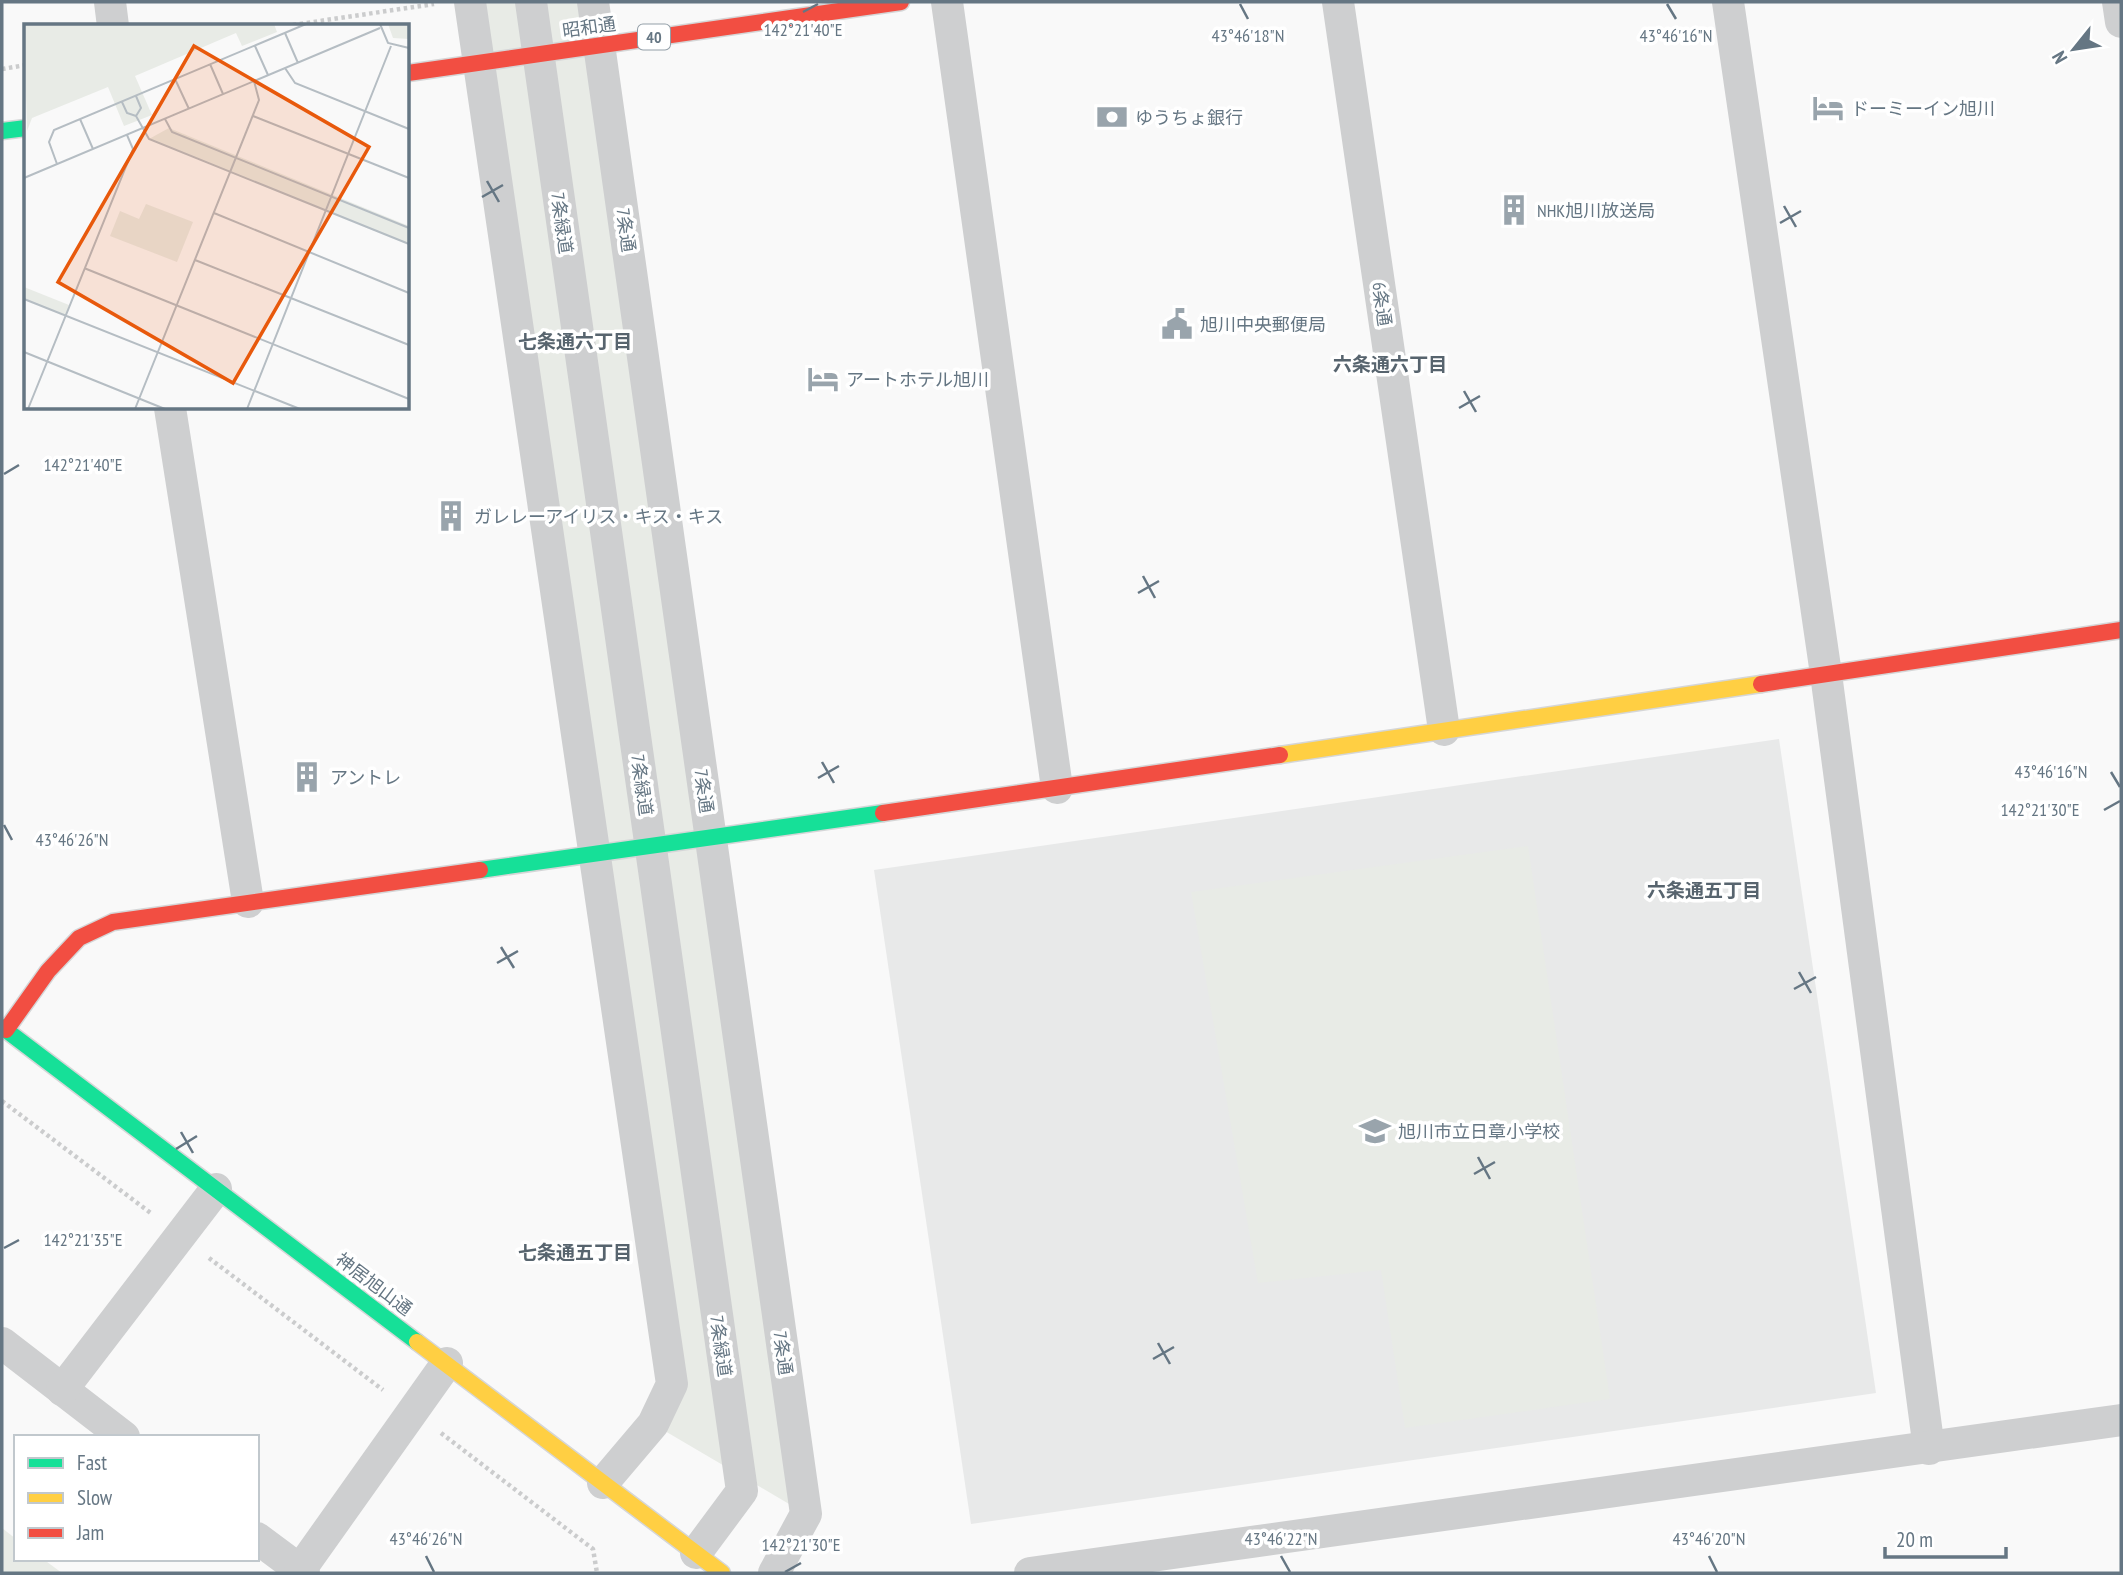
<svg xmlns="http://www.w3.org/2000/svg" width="2123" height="1575" font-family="'PT Sans Narrow','Noto Sans JP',sans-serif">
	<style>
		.built { fill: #e8e9e9 }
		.green { fill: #e8ebe6 }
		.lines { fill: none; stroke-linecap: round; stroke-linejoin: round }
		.fast-casing { stroke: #d5d6d7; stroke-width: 19 }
		.slow-casing { stroke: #d5d6d7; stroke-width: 19 }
		.jam-casing { stroke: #d5d6d7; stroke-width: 19 }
		.path { stroke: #cbcccd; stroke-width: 4.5; stroke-dasharray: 3.5 3.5; stroke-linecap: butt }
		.street { stroke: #cecfd0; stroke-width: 32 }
		.fast { stroke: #16e098; stroke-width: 16 }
		.slow { stroke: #ffcf43; stroke-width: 16 }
		.jam { stroke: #f24e42; stroke-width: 16 }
		.ticks { fill: none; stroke: #657683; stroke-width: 2.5 }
		.labels { text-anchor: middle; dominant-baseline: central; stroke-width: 7; stroke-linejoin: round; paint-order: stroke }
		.shield { fill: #fff; stroke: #939fa8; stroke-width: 2 }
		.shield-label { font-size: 16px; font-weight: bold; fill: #657683 }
		.street-label { font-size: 18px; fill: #657683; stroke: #fff }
		.poi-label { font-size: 18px; fill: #657683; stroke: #fff; text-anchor: start }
		.neighbourhood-label { font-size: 19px; font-weight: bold; fill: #57646e; stroke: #fff }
		.inset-road { fill: none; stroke: #b5bdc3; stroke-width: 2 }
		.view { fill: #e8590c; fill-opacity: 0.15; stroke: #e8590c; stroke-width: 3.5 }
		.inset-edge { fill: none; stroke: #657683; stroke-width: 3.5 }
		.ticks-label { font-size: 18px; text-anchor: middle; fill: #657683; stroke: #fff; stroke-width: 7; stroke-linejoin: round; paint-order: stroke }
	</style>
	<rect width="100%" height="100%" fill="#f9f9f9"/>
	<polygon class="built" points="1779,739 1876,1393 971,1524 874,870"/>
	<g class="green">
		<polygon points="464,2 593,2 806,1514 653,1424 672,1384"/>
		<polygon points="1528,846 1610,1399 1405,1428 1381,1270 1258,1283 1191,892"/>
		<polygon points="2,1528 16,1539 16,1559 43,1559 62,1573 2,1573"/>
	</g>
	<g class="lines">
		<defs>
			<g id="fast">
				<polyline points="2,131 26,128"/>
				<polyline points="480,870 883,813"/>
				<polyline points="2,1027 417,1342"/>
			</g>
			<g id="slow">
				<polyline points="1280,755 1761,684"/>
				<polyline points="417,1342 722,1573"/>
			</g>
			<g id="jam">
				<polyline points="408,73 901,2"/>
				<polyline points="1761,684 2121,630"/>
				<polyline points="883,813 1280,755"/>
				<polyline points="6,1030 48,971 79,938 113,922 480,870"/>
			</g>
		</defs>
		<use href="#fast" class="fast-casing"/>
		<use href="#slow" class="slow-casing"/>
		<use href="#jam" class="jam-casing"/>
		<g class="path">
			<polyline points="286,26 434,4"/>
			<polyline points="2,69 26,65"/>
			<polyline points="2,1101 152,1214"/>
			<polyline points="209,1258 383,1390"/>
			<polyline points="441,1433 593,1549 597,1573"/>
		</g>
		<g class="street">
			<polyline points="110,2 113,26"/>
			<polyline points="470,2 672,1384 653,1424 603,1483"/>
			<polyline points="531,2 742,1491 696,1553"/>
			<polyline points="593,2 806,1514 774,1573"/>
			<polyline points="947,2 1057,788"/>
			<polyline points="1338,2 1444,730"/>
			<polyline points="1728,2 1826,674 1929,1449"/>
			<polyline points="2118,2 2121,22"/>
			<polyline points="170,408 248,902"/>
			<polyline points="2,1343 124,1437"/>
			<polyline points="62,1390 216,1189"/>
			<polyline points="257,1538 304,1573"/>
			<polyline points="300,1570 447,1363"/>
			<polyline points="1030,1573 2121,1420"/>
		</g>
		<use href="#fast" class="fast"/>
		<use href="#slow" class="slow"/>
		<use href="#jam" class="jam"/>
	</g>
	<path class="ticks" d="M 1240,4 L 1248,19M 1667,4 L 1676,19M 803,12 L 818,4M 487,181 L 499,202M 482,197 L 503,185M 1784,206 L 1796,227M 1780,223 L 1801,211M 1464,391 L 1476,412M 1459,408 L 1480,396M 4,474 L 19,465M 1143,576 L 1155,598M 1138,593 L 1159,581M 822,762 L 834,783M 2111,772 L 2120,787M 818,778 L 839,766M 2104,810 L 2120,801M 4,825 L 12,840M 501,947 L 514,968M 497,963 L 518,951M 1799,972 L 1811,993M 1794,989 L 1816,977M 181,1132 L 193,1153M 176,1149 L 197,1136M 1478,1157 L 1490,1179M 1474,1174 L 1495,1162M 4,1248 L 19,1240M 1158,1343 L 1170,1364M 1153,1359 L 1174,1347M 426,1556 L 434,1572M 1281,1556 L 1290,1572M 1709,1556 L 1717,1572M 785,1572 L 801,1563"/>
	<defs>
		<symbol id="hotel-bare" viewBox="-9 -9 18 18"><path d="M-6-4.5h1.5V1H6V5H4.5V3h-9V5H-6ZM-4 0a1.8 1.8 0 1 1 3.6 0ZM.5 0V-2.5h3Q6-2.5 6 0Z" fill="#99a4ac" stroke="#fff" stroke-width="2.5" paint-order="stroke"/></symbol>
		<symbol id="bank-bare" viewBox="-9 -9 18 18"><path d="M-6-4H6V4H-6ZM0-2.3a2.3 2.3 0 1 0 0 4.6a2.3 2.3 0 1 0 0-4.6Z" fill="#99a4ac" stroke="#fff" stroke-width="2.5" paint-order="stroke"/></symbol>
		<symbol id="building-bare" viewBox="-9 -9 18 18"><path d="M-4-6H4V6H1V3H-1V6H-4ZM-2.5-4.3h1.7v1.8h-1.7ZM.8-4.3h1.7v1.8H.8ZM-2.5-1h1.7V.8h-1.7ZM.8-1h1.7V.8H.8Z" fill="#99a4ac" stroke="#fff" stroke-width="2.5" paint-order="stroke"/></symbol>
		<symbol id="civic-bare" viewBox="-9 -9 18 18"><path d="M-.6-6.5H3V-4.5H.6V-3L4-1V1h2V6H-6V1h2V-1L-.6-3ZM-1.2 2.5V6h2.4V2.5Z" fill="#99a4ac" stroke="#fff" stroke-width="2.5" paint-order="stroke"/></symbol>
		<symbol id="school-bare" viewBox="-9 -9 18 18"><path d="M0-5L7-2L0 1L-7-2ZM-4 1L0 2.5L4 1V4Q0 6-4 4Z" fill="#99a4ac" stroke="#fff" stroke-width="2.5" paint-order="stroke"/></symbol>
	</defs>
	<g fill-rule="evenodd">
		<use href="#hotel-bare" x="1806" y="86" width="44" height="44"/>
		<use href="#bank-bare" x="1090" y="95" width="44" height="44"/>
		<use href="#building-bare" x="1492" y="188" width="44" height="44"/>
		<use href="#civic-bare" x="1155" y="302" width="44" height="44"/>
		<use href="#hotel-bare" x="801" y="357" width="44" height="44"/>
		<use href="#building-bare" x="429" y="494" width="44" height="44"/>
		<use href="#building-bare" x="285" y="755" width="44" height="44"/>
		<use href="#school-bare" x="1353" y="1109" width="44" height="44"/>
	</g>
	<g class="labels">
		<rect class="shield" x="638" y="24.5" width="32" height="25" rx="5"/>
		<g class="shield-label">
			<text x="654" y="37">40</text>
		</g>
		<g class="street-label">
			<text transform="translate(589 27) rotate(-8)">昭和通</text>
			<text transform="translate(562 223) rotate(82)">7条緑道</text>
			<text transform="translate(626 230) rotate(82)">7条通</text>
			<text transform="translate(1382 304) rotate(82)">6条通</text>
			<text transform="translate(642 785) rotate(82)">7条緑道</text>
			<text transform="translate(704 791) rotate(82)">7条通</text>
			<text transform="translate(374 1284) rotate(37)">神居旭山通</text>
			<text transform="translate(721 1346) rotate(82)">7条緑道</text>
			<text transform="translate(783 1353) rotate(82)">7条通</text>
		</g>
		<g class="poi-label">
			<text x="1851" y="108">ドーミーイン旭川</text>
			<text x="1135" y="117">ゆうちょ銀行</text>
			<text x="1537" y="210">NHK旭川放送局</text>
			<text x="1200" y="324">旭川中央郵便局</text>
			<text x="846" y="379">アートホテル旭川</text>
			<text x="474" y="516">ガレレーアイリス・キス・キス</text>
			<text x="330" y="777">アントレ</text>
			<text x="1398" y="1131">旭川市立日章小学校</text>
		</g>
		<g class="neighbourhood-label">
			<text x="575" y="341">七条通六丁目</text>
			<text x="1390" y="364">六条通六丁目</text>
			<text x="1704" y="890">六条通五丁目</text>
			<text x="575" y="1252">七条通五丁目</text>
		</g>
	</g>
	<g transform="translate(24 24)">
		<rect width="385" height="385" fill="#f9f9f9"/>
		<path d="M 0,0 L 250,0 L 253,8 L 218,22 L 212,9 L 111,52 L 128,91 L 100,102 L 84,63 L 8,94 L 3,107 ZM 364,0 L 385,0 L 385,15 L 369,14 ZM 145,104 L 385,202 L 385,220 L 125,115 ZM 122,180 L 169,198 L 153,238 L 86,212 L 96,187 L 115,195 ZM 0,263 L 45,281 L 42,291 L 0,275 Z" fill="#e8ebe6"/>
		<path class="inset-road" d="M 356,0 L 364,19 L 385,24M 261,9 L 274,39M 231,22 L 244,51M 186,40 L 199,70M 261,44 L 271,59 L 385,105M 151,55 L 165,85M 98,78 L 103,89 L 112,92 L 117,84 L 112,72M 112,92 L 125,115 L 385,220M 229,92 L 385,154M 56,95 L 69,125M 141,95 L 148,108 L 385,204M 33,140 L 25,118 L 30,106 L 282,0M 0,154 L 356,4M 190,189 L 385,269M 171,236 L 385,321M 60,244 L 385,375M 0,275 L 276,385M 0,328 L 141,385M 4,385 L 109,125 L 103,111M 111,385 L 235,76 L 230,57M 223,385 L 367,22"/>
		<path class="view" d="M 170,22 L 345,123 L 209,359 L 34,258 Z"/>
		<rect width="385" height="385" class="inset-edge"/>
	</g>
	<g class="ticks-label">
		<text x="803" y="36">142°21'40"E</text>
		<text x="1248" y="42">43°46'18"N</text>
		<text x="1676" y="42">43°46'16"N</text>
		<text x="83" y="471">142°21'40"E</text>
		<text x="2051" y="778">43°46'16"N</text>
		<text x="2040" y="816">142°21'30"E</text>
		<text x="72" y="846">43°46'26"N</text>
		<text x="83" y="1246">142°21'35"E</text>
		<text x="426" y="1545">43°46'26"N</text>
		<text x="1281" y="1545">43°46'22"N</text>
		<text x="1709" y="1545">43°46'20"N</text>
		<text x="801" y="1551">142°21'30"E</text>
	</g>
	<rect width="2123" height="1575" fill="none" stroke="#657683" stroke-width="7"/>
	<rect x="14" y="1435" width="245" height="126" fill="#ffffff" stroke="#c1c8cd" stroke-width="2"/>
	<rect x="28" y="1458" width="35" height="10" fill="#16e098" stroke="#c1c8cd" stroke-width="2"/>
	<text x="77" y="1470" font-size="21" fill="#657683">Fast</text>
	<rect x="28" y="1493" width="35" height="10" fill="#ffcf43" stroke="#c1c8cd" stroke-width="2"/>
	<text x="77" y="1505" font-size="21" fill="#657683">Slow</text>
	<rect x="28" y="1528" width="35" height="10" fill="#f24e42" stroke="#c1c8cd" stroke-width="2"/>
	<text x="77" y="1540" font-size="21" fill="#657683">Jam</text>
	<g transform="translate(2074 49) rotate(240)" stroke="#ffffff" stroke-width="5" paint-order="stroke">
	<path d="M0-5L12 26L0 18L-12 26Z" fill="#657683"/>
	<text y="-10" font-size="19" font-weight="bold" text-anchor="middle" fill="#657683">N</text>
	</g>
	<path d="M1885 1547v10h121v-10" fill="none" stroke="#657683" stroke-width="3.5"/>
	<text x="1896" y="1547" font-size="21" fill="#657683" stroke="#ffffff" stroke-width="5" paint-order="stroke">20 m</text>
</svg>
